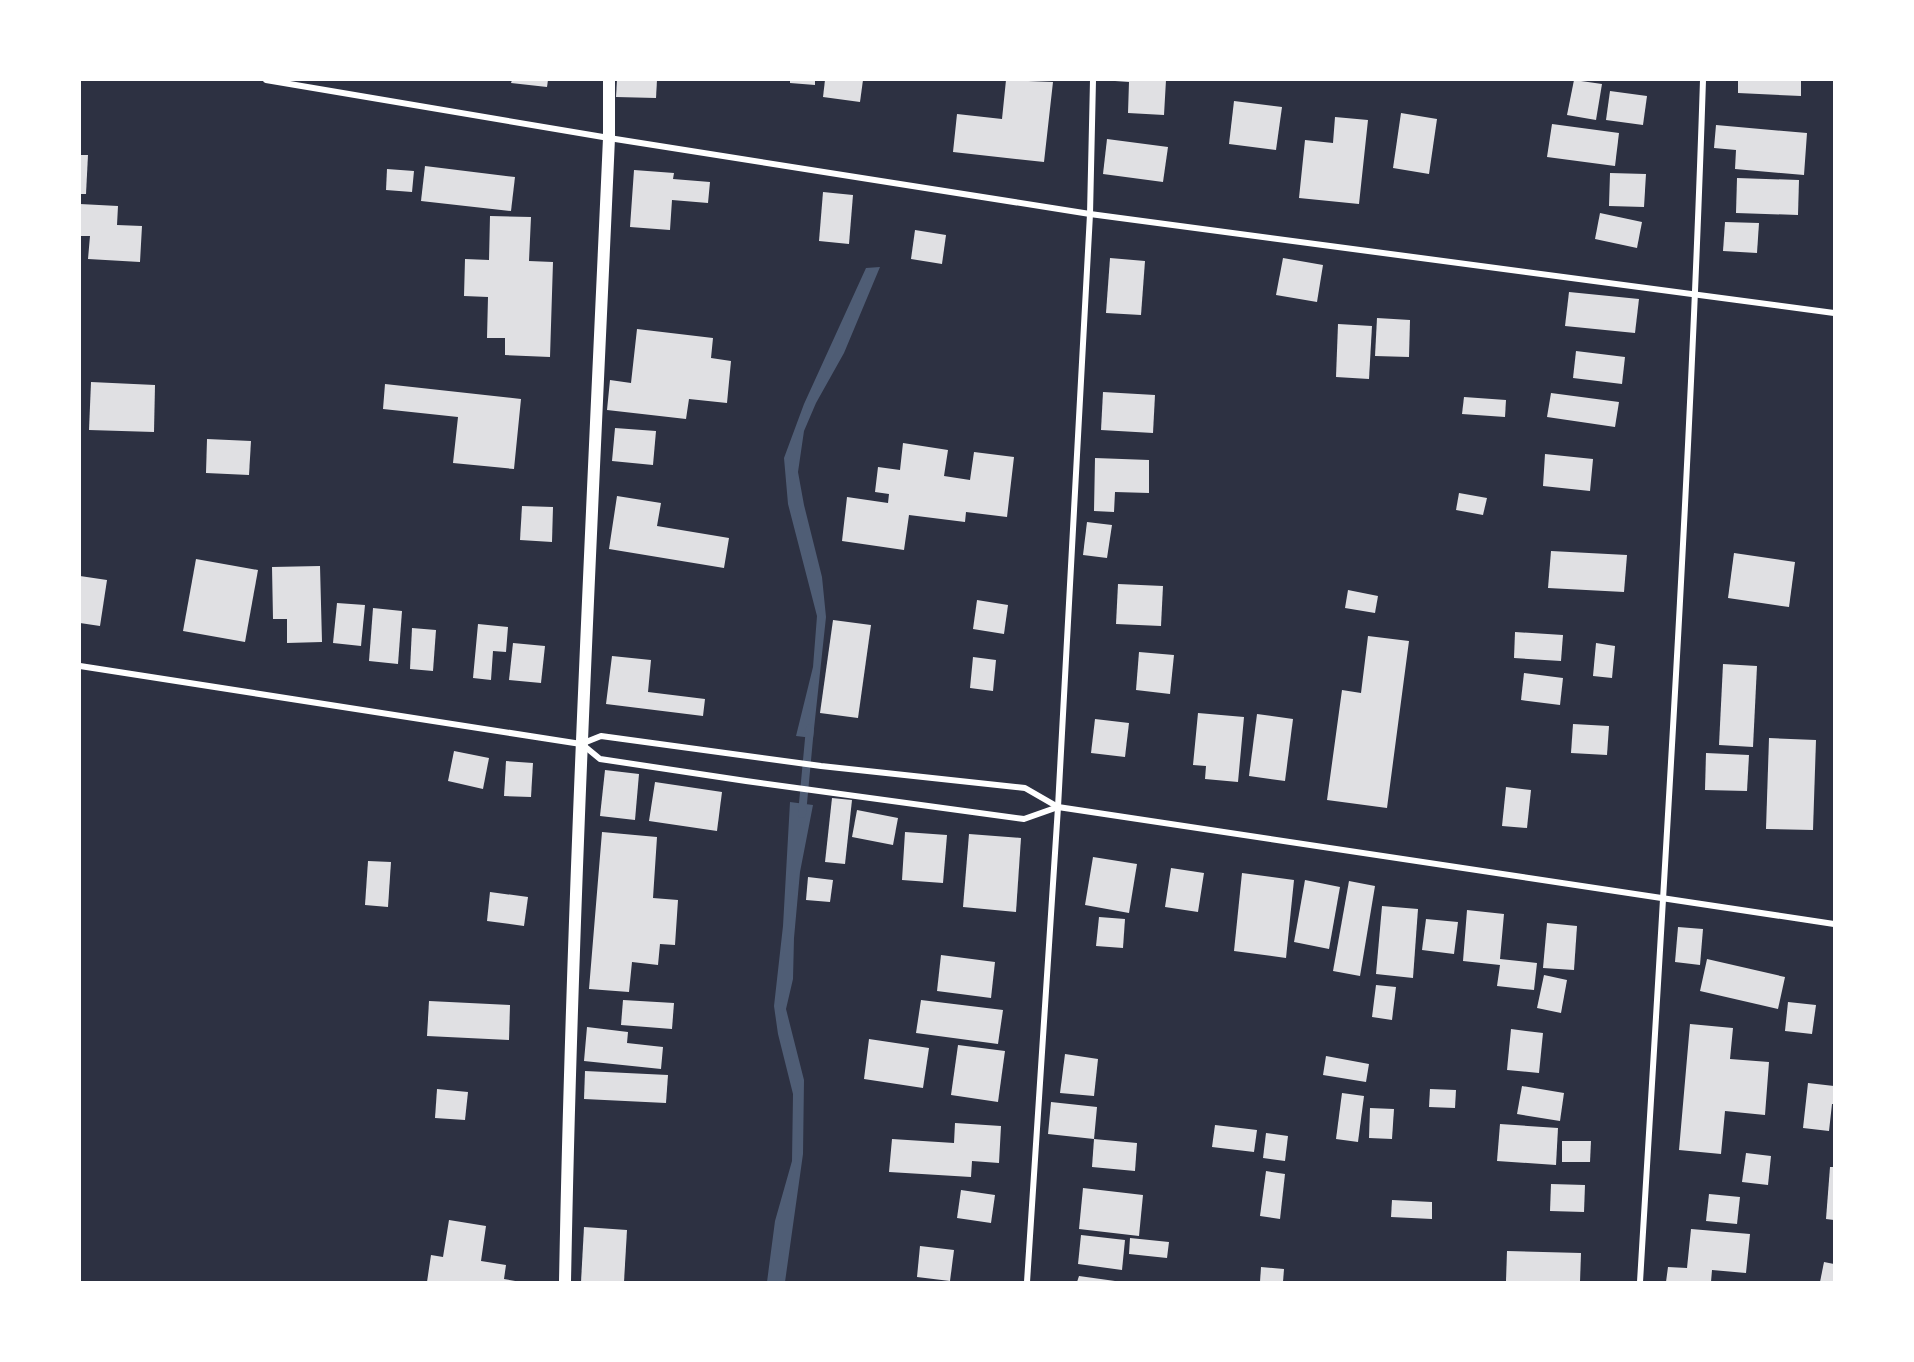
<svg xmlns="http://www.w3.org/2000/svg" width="1914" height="1362" font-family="'Titillium Web',sans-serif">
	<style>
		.water { fill: #4f5d75 }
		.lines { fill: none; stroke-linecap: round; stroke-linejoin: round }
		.stream { stroke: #4f5d75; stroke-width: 8 }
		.building { fill: #e0e0e3 }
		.minor { stroke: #fff; stroke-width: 6 }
		.secondary { stroke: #fff; stroke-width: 12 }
	</style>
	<rect width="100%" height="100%" fill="#2d3142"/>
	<g class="water">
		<polygon points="880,267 844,353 816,403 804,431 798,472 804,505 822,577 826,617 813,738 796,736 813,667 817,616 788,504 784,458 804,404 866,268"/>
		<polygon points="790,802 813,805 800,872 794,938 793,979 786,1009 804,1080 803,1154 785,1282 767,1282 775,1221 792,1161 793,1094 778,1034 774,1006 783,926"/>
	</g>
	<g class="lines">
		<polyline class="stream" points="802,814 810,728"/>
	</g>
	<g class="building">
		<polygon points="512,80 548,80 547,87 511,83"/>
		<polygon points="617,80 657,80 656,98 616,97"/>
		<polygon points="790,80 815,80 815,85 790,83"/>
		<polygon points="825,80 863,80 860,102 823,97"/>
		<polygon points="1006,80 1053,82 1044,162 953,152 957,114 1002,119"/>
		<polygon points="1115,80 1166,80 1164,115 1128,113 1129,82 1115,81"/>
		<polygon points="1574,80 1602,84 1596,120 1567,115"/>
		<polygon points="1738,80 1801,80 1801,96 1738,93"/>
		<polygon points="1610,91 1647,96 1643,125 1606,120"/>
		<polygon points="1234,101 1282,107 1276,150 1229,144"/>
		<polygon points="1401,113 1437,119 1429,174 1393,168"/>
		<polygon points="1335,117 1368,120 1359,204 1299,198 1305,140 1333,143"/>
		<polygon points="1552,124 1619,133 1615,166 1547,157"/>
		<polygon points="1716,125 1807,133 1804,175 1735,169 1736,150 1714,148"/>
		<polygon points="1107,139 1168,147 1163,182 1103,174"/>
		<polygon points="80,155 88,155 86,194 80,194"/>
		<polygon points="425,166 515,177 511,211 421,201"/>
		<polygon points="387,169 414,171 412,192 386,190"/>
		<polygon points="634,170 674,173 673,179 710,182 708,203 672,200 670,230 630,227"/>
		<polygon points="1610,173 1646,174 1644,207 1609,206"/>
		<polygon points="1737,178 1799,180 1798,215 1736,213"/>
		<polygon points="823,192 853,195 849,244 819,241"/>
		<polygon points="80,204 118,206 117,225 142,226 140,262 88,259 90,236 80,236"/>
		<polygon points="1600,213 1642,222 1637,248 1595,239"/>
		<polygon points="490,216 531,217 529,261 553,262 550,357 505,355 505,338 487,338 488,297 464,296 465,259 489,260"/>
		<polygon points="1725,222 1759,223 1757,253 1723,251"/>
		<polygon points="915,230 946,235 942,264 911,259"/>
		<polygon points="1110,258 1145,261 1141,315 1106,313"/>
		<polygon points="1283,258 1323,265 1317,302 1276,295"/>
		<polygon points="1569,292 1639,299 1635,333 1565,326"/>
		<polygon points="1377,318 1410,320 1409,357 1375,356"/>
		<polygon points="1338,324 1372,326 1369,379 1336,377"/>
		<polygon points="637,329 713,338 711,358 731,361 727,403 689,399 686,419 607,410 610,380 631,383"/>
		<polygon points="1576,351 1625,357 1622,384 1573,378"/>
		<polygon points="91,382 155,385 154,432 89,430"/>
		<polygon points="385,384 521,399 514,469 453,463 458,417 383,409"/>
		<polygon points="1103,392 1155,395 1153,433 1101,430"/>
		<polygon points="1551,393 1619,402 1615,427 1547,417"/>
		<polygon points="1464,397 1506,400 1505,417 1462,414"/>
		<polygon points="615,428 656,431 653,465 612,461"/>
		<polygon points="207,439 251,441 249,475 206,473"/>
		<polygon points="903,443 948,450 944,476 970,480 974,452 1014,457 1007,517 966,512 965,522 909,515 904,550 842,541 847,497 888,503 889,494 875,492 878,467 900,470"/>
		<polygon points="1545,454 1593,459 1590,491 1543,486"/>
		<polygon points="1095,458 1149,460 1149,493 1115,492 1114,512 1094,511"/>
		<polygon points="1459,493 1487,498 1483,515 1456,510"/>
		<polygon points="617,496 661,503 657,526 729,538 724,568 609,549"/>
		<polygon points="522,506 553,507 552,542 520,540"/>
		<polygon points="1087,522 1112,525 1107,558 1083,555"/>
		<polygon points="1551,551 1627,555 1624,592 1548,588"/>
		<polygon points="1734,553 1795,562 1789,607 1728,598"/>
		<polygon points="196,559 258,570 245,642 183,631"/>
		<polygon points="320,566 322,642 287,643 287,619 273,619 272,567"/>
		<polygon points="80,576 107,580 100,626 80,623"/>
		<polygon points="1118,584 1163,586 1161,626 1116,624"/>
		<polygon points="1348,590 1378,596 1375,613 1345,608"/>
		<polygon points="977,600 1008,605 1004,634 973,629"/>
		<polygon points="337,603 365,605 361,646 333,643"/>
		<polygon points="373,608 402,611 398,664 369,661"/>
		<polygon points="833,620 871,625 858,718 820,713"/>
		<polygon points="478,624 508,627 506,652 493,651 491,680 473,678"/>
		<polygon points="412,628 436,630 433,671 410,669"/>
		<polygon points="1515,632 1563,635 1561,661 1514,658"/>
		<polygon points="1368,636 1409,641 1387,808 1327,800 1342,690 1361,693"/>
		<polygon points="513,643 545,646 541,683 509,680"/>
		<polygon points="1596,643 1615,646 1612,678 1593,676"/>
		<polygon points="1139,652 1174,655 1170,694 1136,690"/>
		<polygon points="612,656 651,660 648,692 705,699 703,716 606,704"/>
		<polygon points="973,657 996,660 993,691 970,688"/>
		<polygon points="1723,664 1757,666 1753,747 1719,745"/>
		<polygon points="1524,673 1563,678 1560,705 1521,700"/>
		<polygon points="1198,713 1244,717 1238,782 1205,779 1206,766 1193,765"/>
		<polygon points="1257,714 1293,719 1285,781 1249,776"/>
		<polygon points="1095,719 1129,723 1125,757 1091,753"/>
		<polygon points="1573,724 1609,726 1607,755 1571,753"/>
		<polygon points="1769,738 1816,740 1813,830 1766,829"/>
		<polygon points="454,751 489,758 483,789 448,781"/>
		<polygon points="1706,753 1749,755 1747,791 1705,790"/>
		<polygon points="506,761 533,763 531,797 504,796"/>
		<polygon points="605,770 639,774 635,820 600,816"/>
		<polygon points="655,782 722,792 717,831 649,821"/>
		<polygon points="1506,787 1531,790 1527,828 1502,826"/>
		<polygon points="832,798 852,800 845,864 825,862"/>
		<polygon points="857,810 898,818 893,845 852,837"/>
		<polygon points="602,832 657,837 653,898 678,900 675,945 660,944 658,965 632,962 629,992 589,989"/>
		<polygon points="905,832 947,835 943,883 902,880"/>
		<polygon points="969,834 1021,838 1016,912 963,907"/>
		<polygon points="1093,857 1137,864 1129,913 1085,905"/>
		<polygon points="368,861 391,862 388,907 365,905"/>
		<polygon points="1171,868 1204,873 1198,912 1165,907"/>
		<polygon points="1242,873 1294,880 1286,958 1234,951"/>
		<polygon points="808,877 833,880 830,902 806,900"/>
		<polygon points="1305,880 1340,887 1329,949 1294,942"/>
		<polygon points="1349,881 1375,886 1360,976 1333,971"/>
		<polygon points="490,892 528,897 524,926 487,921"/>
		<polygon points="1382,906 1418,909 1413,978 1376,974"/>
		<polygon points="1467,910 1504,914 1500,959 1537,963 1534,990 1497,986 1500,965 1463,961"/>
		<polygon points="1099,917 1125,919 1123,948 1096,946"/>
		<polygon points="1426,919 1458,922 1454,954 1422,950"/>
		<polygon points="1547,923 1577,926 1574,970 1543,968"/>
		<polygon points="1678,927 1703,929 1700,965 1675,962"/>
		<polygon points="941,955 995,962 991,998 937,991"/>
		<polygon points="1707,959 1785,977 1778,1009 1700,991"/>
		<polygon points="1544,975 1567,980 1561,1013 1537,1008"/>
		<polygon points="1376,985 1396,987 1392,1020 1372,1017"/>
		<polygon points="623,1000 674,1003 672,1029 621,1025"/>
		<polygon points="921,1000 1003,1010 998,1044 916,1033"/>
		<polygon points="429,1001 510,1005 509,1040 427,1036"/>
		<polygon points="1788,1002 1816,1005 1812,1034 1785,1031"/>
		<polygon points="1690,1024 1733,1028 1730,1059 1769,1062 1765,1115 1725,1111 1721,1154 1679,1150"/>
		<polygon points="587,1027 628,1032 627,1043 663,1047 661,1069 584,1061"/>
		<polygon points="1511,1029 1543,1033 1539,1073 1507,1070"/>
		<polygon points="869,1039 929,1048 923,1088 864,1079"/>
		<polygon points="958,1045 1005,1051 998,1102 951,1095"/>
		<polygon points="1065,1054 1098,1059 1094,1096 1060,1093"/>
		<polygon points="1326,1056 1369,1064 1366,1082 1323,1075"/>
		<polygon points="585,1071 668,1075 666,1103 584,1099"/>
		<polygon points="1808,1083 1834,1086 1834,1104 1832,1104 1829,1131 1803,1128"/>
		<polygon points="1522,1086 1564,1093 1560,1121 1517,1114"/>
		<polygon points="437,1089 468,1092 465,1120 435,1118"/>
		<polygon points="1430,1089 1456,1090 1455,1108 1429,1107"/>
		<polygon points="1342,1093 1364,1096 1358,1142 1336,1139"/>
		<polygon points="1051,1102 1097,1107 1094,1139 1048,1134"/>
		<polygon points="1370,1108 1394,1109 1392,1139 1369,1138"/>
		<polygon points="955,1123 1001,1126 999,1163 972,1161 971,1177 889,1172 892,1139 954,1143"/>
		<polygon points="1500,1124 1558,1128 1556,1165 1497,1161"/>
		<polygon points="1215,1125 1257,1130 1254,1152 1212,1147"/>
		<polygon points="1266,1133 1288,1136 1285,1161 1263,1158"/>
		<polygon points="1094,1139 1137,1143 1135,1171 1092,1167"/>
		<polygon points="1562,1141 1591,1141 1590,1162 1562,1162"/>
		<polygon points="1746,1153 1771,1156 1768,1185 1742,1182"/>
		<polygon points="1830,1167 1834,1167 1834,1220 1826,1219"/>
		<polygon points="1266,1171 1285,1174 1280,1219 1260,1216"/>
		<polygon points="1551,1184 1585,1185 1584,1212 1550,1211"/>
		<polygon points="1083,1188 1143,1195 1139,1236 1079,1229"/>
		<polygon points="961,1190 995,1195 991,1223 957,1218"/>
		<polygon points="1709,1194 1740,1197 1737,1224 1706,1221"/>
		<polygon points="1392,1200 1432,1202 1432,1219 1391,1217"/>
		<polygon points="449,1220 486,1226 481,1261 506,1265 504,1279 521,1282 427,1282 431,1255 443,1257"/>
		<polygon points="584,1227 627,1230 624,1282 581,1282"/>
		<polygon points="1691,1229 1750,1234 1746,1273 1712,1270 1711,1282 1666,1282 1668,1267 1687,1268"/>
		<polygon points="1081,1235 1125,1240 1122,1270 1078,1264"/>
		<polygon points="1130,1238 1169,1242 1167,1258 1129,1254"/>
		<polygon points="920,1246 954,1250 950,1281 917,1277"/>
		<polygon points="1507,1251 1581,1253 1580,1282 1506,1281"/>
		<polygon points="1824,1262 1834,1264 1834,1282 1820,1282"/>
		<polygon points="1261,1267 1284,1269 1283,1282 1260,1282"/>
		<polygon points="1079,1276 1115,1281 1115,1282 1077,1282"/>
	</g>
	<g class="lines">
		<g class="minor">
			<polyline points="266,80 609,138 1090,214 1834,313"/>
			<polyline points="80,666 581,744 601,736 821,766 1025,788 1058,807 1834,924"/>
			<polyline points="583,745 600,759 746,781 1024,819 1058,807"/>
			<polyline points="1027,1282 1058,807 1090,214 1093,80"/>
			<path d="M 1640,1282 C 1664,882 1690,481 1703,80"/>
		</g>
		<path class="secondary" d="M 565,1282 C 572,901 592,519 609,138 L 609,80"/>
	</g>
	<rect width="1914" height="1362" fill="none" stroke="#ffffff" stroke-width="162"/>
</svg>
